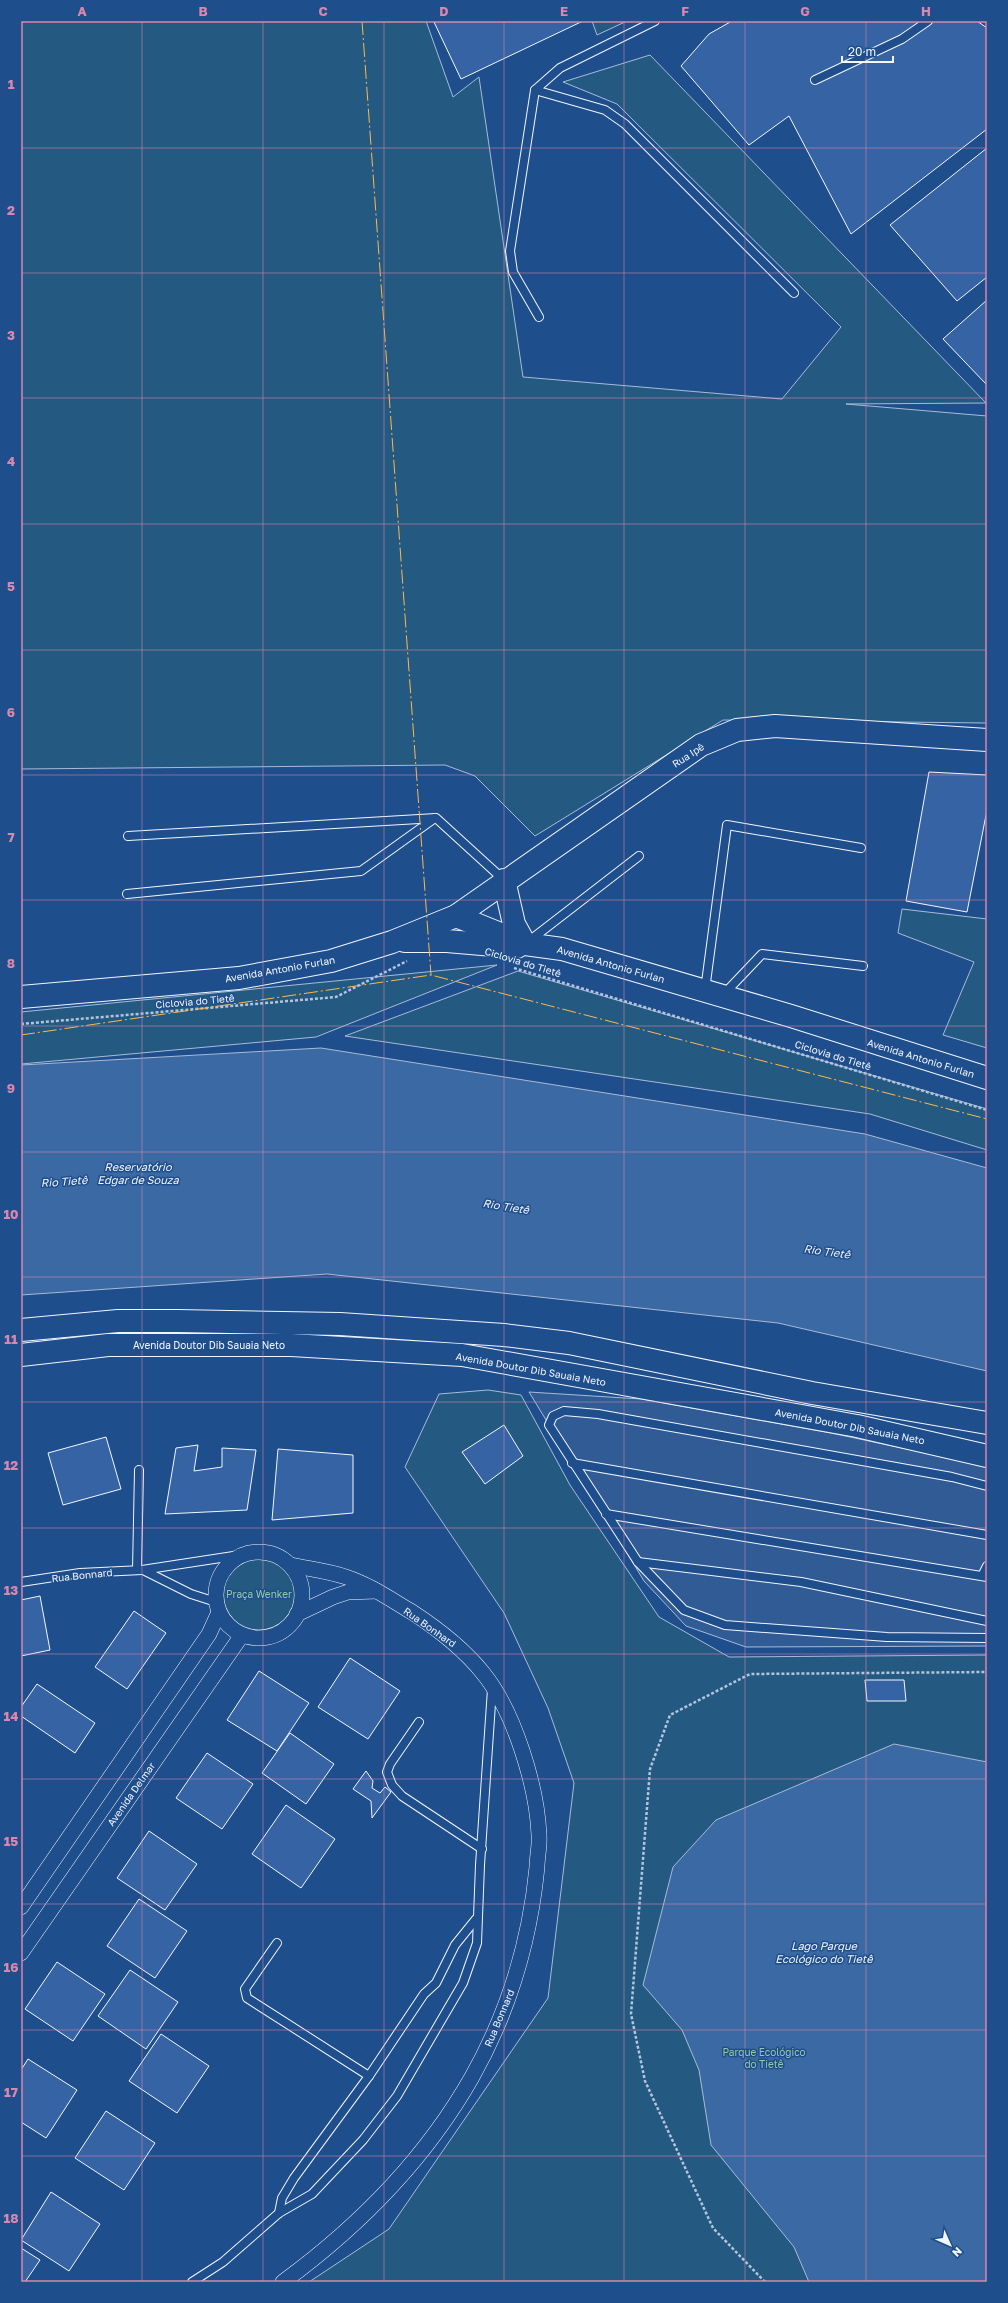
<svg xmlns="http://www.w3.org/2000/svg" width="1008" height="2303" font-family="'Golos Text',sans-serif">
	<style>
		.green { fill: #245a82; stroke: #a8bbd7 }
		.parking { fill: #305b95; stroke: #a8bbd7 }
		.water { fill: #3b69a3; stroke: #a8bbd7 }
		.building { fill: #3563a3; stroke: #f2f6ff }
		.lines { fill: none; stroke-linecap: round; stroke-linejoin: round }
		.lane-casing { stroke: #f2f6ff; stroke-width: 10 }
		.street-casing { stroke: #f2f6ff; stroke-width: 16 }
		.secondary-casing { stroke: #f2f6ff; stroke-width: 24 }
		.path { stroke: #b3c4dc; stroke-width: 2.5; stroke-dasharray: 3 2; stroke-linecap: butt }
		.lane { stroke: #1f4e8c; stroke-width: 8 }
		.street { stroke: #1f4e8c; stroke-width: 15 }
		.secondary { stroke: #1f4e8c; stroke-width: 22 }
		.power { stroke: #ffb74d; stroke-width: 1; stroke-dasharray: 14 3 2 3; stroke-linecap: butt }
		.grid { fill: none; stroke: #da87ad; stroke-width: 1; stroke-opacity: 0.55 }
		.labels { text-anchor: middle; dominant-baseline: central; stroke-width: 3; stroke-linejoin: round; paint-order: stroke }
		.street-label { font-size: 10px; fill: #f2f6ff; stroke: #1f4e8c }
		.park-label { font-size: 10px; fill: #97c8a6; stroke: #1f4e8c }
		.water-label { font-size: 11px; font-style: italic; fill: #f2f6ff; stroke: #1f4e8c }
		.neatline { fill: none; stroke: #da87ad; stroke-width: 1.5 }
		.grid-label { font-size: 13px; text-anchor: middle; font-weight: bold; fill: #da87ad }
	</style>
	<rect width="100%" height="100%" fill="#1f4e8c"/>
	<g class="green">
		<polygon points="21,21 426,21 453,97 479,77 523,377 782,399 841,327 617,104 563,82 650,55 986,403 846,404 987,416 987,723 723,720 535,836 475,776 445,765 21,769"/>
		<polygon points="592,21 627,21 597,35"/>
		<polygon points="902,909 987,919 987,1048 943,1035 974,962 898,933"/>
		<polygon points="497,965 316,1037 21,1064 21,1012"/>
		<polygon points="518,971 987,1109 987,1150 870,1114 345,1036"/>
		<polygon points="488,1390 521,1395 570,1485 659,1617 729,1657 987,1655 987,2282 309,2282 389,2229 548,1998 574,1783 548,1708 504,1613 405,1467 439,1394"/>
		<circle cx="259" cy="1594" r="36"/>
	</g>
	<polygon class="parking" points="529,1392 641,1399 831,1433 987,1466 987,1646 746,1647 686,1626 644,1581"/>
	<g class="water">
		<polygon points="321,1048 865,1134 987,1168 987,1371 778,1323 327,1274 21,1295 21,1065"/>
		<polygon points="894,1744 987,1762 987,2282 809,2282 794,2247 711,2145 699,2070 682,2030 643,1985 673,1867 716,1820"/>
	</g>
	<g class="building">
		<polygon points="438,21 583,21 461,79 434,22"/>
		<polygon points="732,21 977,21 987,28 987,129 851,234 789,116 749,145 681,66 709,34"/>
		<polygon points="987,148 987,277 957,301 890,225"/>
		<polygon points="987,300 987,384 986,384 943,339"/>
		<polygon points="929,772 987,775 987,810 967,912 906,901"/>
		<polygon points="504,1425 523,1456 485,1484 462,1452"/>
		<polygon points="106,1437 121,1489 63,1505 48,1453"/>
		<polygon points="198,1445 194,1471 222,1467 222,1448 256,1450 247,1510 165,1514 176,1448"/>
		<polygon points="278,1449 353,1455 353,1513 272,1520"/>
		<polygon points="40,1596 50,1650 21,1656 21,1600"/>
		<polygon points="134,1611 166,1633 127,1689 95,1667"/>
		<polygon points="350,1658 400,1691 368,1739 318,1707"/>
		<polygon points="259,1671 309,1703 277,1751 227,1720"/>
		<polygon points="865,1680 904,1680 906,1701 867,1701"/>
		<polygon points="37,1684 95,1723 75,1753 21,1716 21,1707"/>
		<polygon points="290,1733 334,1764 306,1804 262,1773"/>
		<polygon points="207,1753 253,1784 222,1829 176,1798"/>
		<polygon points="366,1771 373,1781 372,1788 380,1793 385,1787 391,1792 372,1818 371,1801 353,1789"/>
		<polygon points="286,1805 335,1839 301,1888 252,1854"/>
		<polygon points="149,1831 197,1864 165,1910 117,1878"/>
		<polygon points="139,1899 187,1931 155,1978 107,1946"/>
		<polygon points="57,1962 105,1994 73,2041 25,2009"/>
		<polygon points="130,1970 178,2002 146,2049 98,2016"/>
		<polygon points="161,2034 209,2066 177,2113 129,2081"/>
		<polygon points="28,2059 77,2090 46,2138 21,2122 21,2070"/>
		<polygon points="106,2111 155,2143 124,2190 75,2158"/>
		<polygon points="51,2192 100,2224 69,2271 21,2240"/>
		<polygon points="21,2248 40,2260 25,2282 21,2282"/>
	</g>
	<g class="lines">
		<defs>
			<g id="lane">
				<polyline points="815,80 902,39 928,21"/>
				<polyline points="535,90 605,110 625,124 794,293"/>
				<polyline points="539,317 513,272 510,251 535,90 560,68 655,21"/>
				<polyline points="128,836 436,818 504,880"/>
				<polyline points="127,894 361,871 435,818"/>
				<polyline points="529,941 639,856"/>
				<polyline points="705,990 727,825 861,848"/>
				<polyline points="724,994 762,954 863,966"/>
				<polyline points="572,1463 987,1535"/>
				<polyline points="987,1486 952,1477 598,1414 564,1411 553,1416 549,1425 638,1562 684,1610 725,1625 887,1637 987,1638"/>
				<polyline points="606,1514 987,1577"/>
				<polyline points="638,1562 801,1582 987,1621"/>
				<polyline points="137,1570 139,1470"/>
				<polyline points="143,1570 191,1594 216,1602"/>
				<polyline points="982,1576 987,1566"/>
				<polyline points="21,1582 80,1573 142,1570 240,1555"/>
				<polyline points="419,1722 390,1764 387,1772 392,1785 402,1796 482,1849"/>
				<polyline points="277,1943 245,1989 247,1998 369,2076"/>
				<polyline points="279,2213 282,2198 294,2178 369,2076 424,1994 436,1983 455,1945 476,1919"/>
				<polyline points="192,2282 223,2262 279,2213 312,2194 363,2140 397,2096 463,1983 477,1943 480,1865 492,1689"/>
			</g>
			<g id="street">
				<circle cx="259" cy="1595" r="43"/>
				<polyline points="297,1614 333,1597 348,1592 376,1591"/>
				<polyline points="21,1907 209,1634 219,1612"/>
				<polyline points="21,1953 242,1635"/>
				<path d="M 283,2282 C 358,2227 426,2158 472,2077 C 508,2013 530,1940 537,1867 C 537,1857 540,1845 539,1835 C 537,1786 514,1711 483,1673 C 463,1648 438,1629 412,1612 C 390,1599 370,1585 346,1577 C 328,1571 309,1569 291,1565"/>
			</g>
			<g id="secondary">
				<polyline points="504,880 514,924 525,944"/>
				<polyline points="456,916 525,944 562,949 791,1016 987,1078"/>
				<polyline points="405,941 447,941 517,947"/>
				<polyline points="21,997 239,978 331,961 392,942 456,916 701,745 737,730 775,726 987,740"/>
				<polyline points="21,1330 118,1321 178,1321 340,1324 504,1335 569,1343 812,1393 987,1423"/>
				<polyline points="21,1355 108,1345 291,1345 462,1355 857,1426 987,1456"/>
			</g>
		</defs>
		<use href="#lane" class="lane-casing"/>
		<use href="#street" class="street-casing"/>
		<use href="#secondary" class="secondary-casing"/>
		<g class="path">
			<polyline points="514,968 987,1110"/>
			<polyline points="21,1024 336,997 407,961"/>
			<polyline points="765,2282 713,2228 645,2081 631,2014 650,1769 670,1715 750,1674 987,1672"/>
		</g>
		<use href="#lane" class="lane"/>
		<use href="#street" class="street"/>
		<use href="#secondary" class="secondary"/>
		<g class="power">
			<polyline points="362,21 431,975"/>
			<polyline points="21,1035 431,975 987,1119"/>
		</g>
	</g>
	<path class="grid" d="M 142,21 L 142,2282M 263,21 L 263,2282M 384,21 L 384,2282M 504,21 L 504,2282M 624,21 L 624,2282M 745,21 L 745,2282M 866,21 L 866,2282M 21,148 L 987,148M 21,273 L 987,273M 21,398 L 987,398M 21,524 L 987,524M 21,650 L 987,650M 21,775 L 987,775M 21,900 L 987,900M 21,1026 L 987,1026M 21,1152 L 987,1152M 21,1277 L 987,1277M 21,1402 L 987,1402M 21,1528 L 987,1528M 21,1654 L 987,1654M 21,1779 L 987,1779M 21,1904 L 987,1904M 21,2030 L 987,2030M 21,2156 L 987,2156"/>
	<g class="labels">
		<g class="street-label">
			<text transform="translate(688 755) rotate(-33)">Rua Ipê</text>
			<text transform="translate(523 962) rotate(17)">Ciclovia do Tietê</text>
			<text transform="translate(611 964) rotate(16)">Avenida Antonio Furlan</text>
			<text transform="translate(280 969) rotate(-10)">Avenida Antonio Furlan</text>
			<text transform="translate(195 1001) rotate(-5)">Ciclovia do Tietê</text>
			<text transform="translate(833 1055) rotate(17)">Ciclovia do Tietê</text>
			<text transform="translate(921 1058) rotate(17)">Avenida Antonio Furlan</text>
			<text x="209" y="1345">Avenida Doutor Dib Sauaia Neto</text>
			<text transform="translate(531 1369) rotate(10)">Avenida Doutor Dib Sauaia Neto</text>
			<text transform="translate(850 1426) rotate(11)">Avenida Doutor Dib Sauaia Neto</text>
			<text transform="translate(82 1575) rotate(-6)">Rua Bonnard</text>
			<text transform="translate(430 1627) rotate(35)">Rua Bonhard</text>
			<text transform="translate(131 1794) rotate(-55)">Avenida Delmar</text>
			<text transform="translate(499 2018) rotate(-67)">Rua Bonnard</text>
		</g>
		<g class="park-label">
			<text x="259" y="1594">Praça Wenker</text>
			<text x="764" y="2052">Parque Ecológico<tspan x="764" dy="12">do Tietê</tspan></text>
		</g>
		<g class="water-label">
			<text x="138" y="1166">Reservatório<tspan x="138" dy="13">Edgar de Souza</tspan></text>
			<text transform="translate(64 1181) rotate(-4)">Rio Tietê</text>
			<text transform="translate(506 1206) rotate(9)">Rio Tietê</text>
			<text transform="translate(827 1251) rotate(8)">Rio Tietê</text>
			<text x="824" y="1945">Lago Parque<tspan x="824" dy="13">Ecológico do Tietê</tspan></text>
		</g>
	</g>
	<rect width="1008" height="2303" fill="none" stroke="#1f4e8c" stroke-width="44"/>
	<g transform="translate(950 2245) rotate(135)" stroke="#1f4e8c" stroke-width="3" paint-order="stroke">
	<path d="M0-3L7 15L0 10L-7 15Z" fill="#f2f6ff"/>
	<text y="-6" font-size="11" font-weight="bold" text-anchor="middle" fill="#f2f6ff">N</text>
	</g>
	<path d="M842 56v6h51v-6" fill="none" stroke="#f2f6ff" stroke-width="2"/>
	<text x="848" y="56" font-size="12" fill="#f2f6ff" stroke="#1f4e8c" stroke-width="3" paint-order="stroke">20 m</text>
	<rect x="22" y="22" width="964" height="2259" class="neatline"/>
	<g class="grid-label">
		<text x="82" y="16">A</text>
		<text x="203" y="16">B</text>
		<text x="323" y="16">C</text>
		<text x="444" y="16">D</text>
		<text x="564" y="16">E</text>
		<text x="685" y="16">F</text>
		<text x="805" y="16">G</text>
		<text x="926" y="16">H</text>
		<text x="11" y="89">1</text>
		<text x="11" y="215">2</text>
		<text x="11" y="340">3</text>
		<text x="11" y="466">4</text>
		<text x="11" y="591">5</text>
		<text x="11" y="717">6</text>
		<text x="11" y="842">7</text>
		<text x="11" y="968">8</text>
		<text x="11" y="1093">9</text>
		<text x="11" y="1219">10</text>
		<text x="11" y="1344">11</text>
		<text x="11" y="1470">12</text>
		<text x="11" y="1595">13</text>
		<text x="11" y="1721">14</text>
		<text x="11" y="1846">15</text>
		<text x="11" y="1972">16</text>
		<text x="11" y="2097">17</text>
		<text x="11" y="2223">18</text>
	</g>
</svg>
